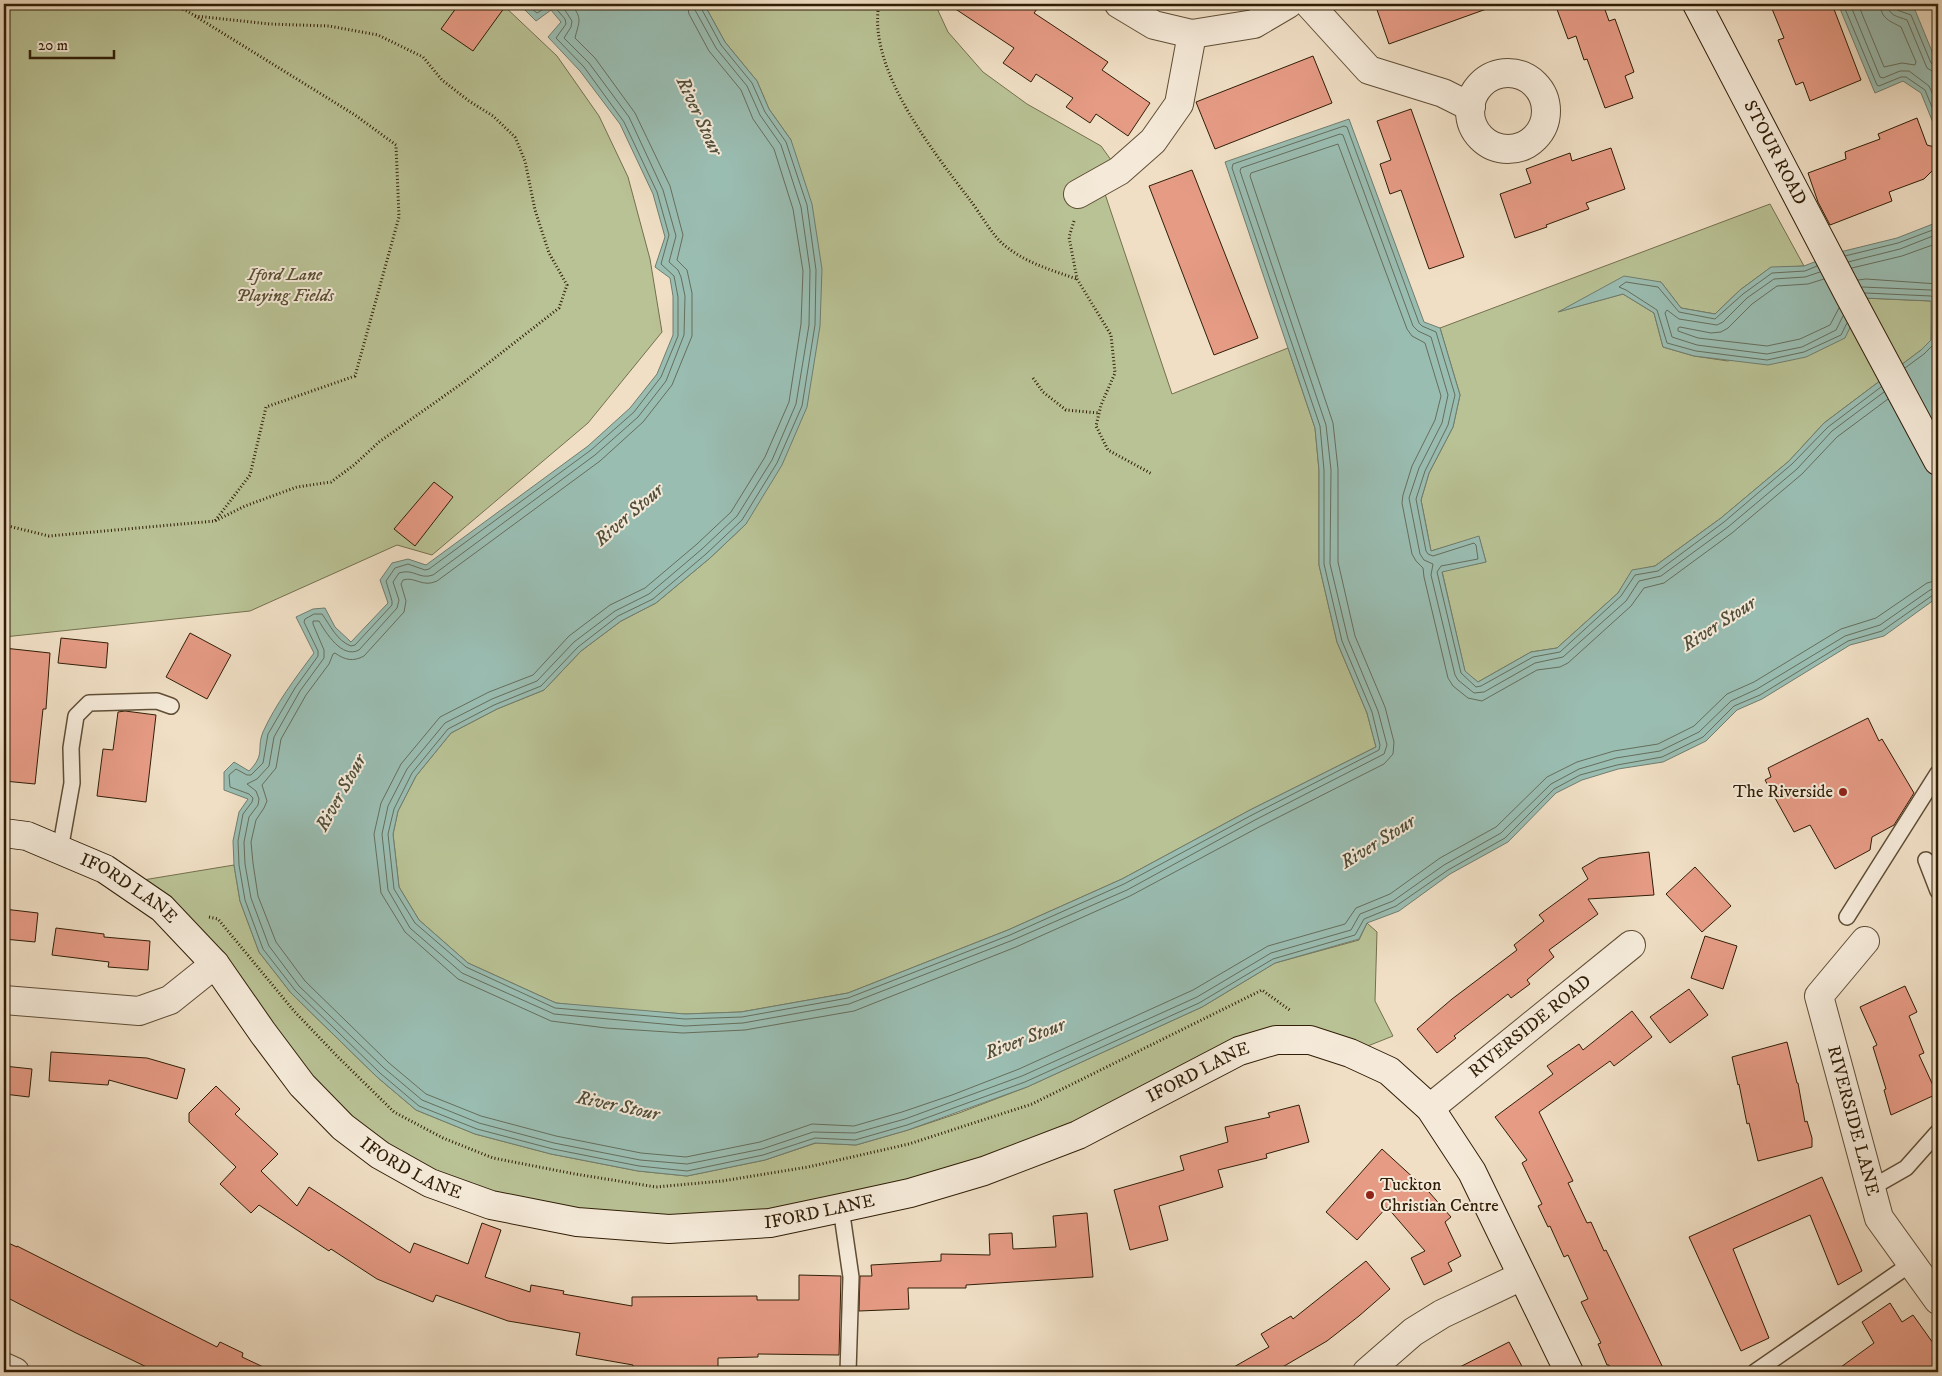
<svg xmlns="http://www.w3.org/2000/svg" width="1942" height="1376" font-family="'IM FELL DW Pica',serif">
	<style>
		.green { fill: #b9c295; stroke: #74704e }
		.water { fill: #9abdb2; stroke: #707d6e }
		.lines { fill: none; stroke-linecap: round; stroke-linejoin: round }
		.shore { stroke: #656e5c; stroke-width: 1 }
		.building { fill: #e69b85; stroke: #301e07 }
		.lane-casing { stroke: #604e36; stroke-width: 18 }
		.street-casing { stroke: #604e36; stroke-width: 30 }
		.secondary-casing { stroke: #301e07; stroke-width: 30 }
		.path { stroke: #301e07; stroke-width: 3; stroke-dasharray: 1 2.5; stroke-linecap: butt }
		.lane { stroke: #f5ead9; stroke-width: 15 }
		.street { stroke: #f5ead9; stroke-width: 28 }
		.secondary { stroke: #f5ead9; stroke-width: 28 }
		.poi-dot { fill: #8f2418; stroke: #f5ead9; stroke-width: 2 }
		.labels { text-anchor: middle; dominant-baseline: central; stroke-width: 4; stroke-linejoin: round; paint-order: stroke }
		.street-label { font-size: 18px; fill: #301e07; stroke: #f5ead9 }
		.park-label { font-size: 18px; font-style: italic; fill: #594f32; stroke: #f5ead9 }
		.poi-label { font-size: 18px; fill: #301e07; stroke: #f5ead9; text-anchor: end }
		.water-label { font-size: 19px; font-style: italic; fill: #504e3a; stroke: #f5ead9 }
	</style>
	<rect width="100%" height="100%" fill="#f0dfc5"/>
	<filter id="stains"><feTurbulence type="fractalNoise" baseFrequency=".004" numOctaves="4"/><feColorMatrix values="0 0 0 0 .2 0 0 0 0 .09 0 0 0 0 .02 0 0 0 .5 -.17"/></filter>
	<radialGradient id="worn" r=".72"><stop offset=".6" stop-color="#630" stop-opacity="0"/><stop offset="1" stop-color="#630" stop-opacity=".3"/></radialGradient>
	<g class="green">
		<polygon points="4,4 502,4 557,56 599,116 628,177 650,259 662,332 588,423 432,555 397,545 250,611 4,637"/>
		<polygon points="704,4 935,4 948,32 983,72 1027,104 1101,146 1119,171 1101,182 1172,394 1288,348 1315,428 1319,470 1319,565 1337,642 1367,713 1376,747 1250,810 1122,879 1008,930 848,993 741,1012 685,1014 607,1009 556,1003 468,963 419,920 399,887 393,834 398,811 416,776 451,733 497,709 544,690 581,651 621,621 656,603 710,558 746,524 791,140 769,109 757,81 725,42"/>
		<polygon points="1770,204 1804,266 1770,268 1740,290 1715,314 1681,308 1661,282 1589,296 1561,311 1623,294 1654,313 1663,347 1694,356 1728,361 1864,298 1932,301 1931,341 1921,350 1824,423 1789,461 1721,518 1655,566 1632,571 1618,593 1557,648 1531,652 1478,682 1465,672 1442,571 1486,562 1479,537 1431,551 1421,500 1429,473 1453,427 1460,395 1440,328"/>
		<polygon points="234,865 240,901 259,952 291,993 377,1077 416,1110 475,1134 551,1154 638,1171 687,1176 765,1160 816,1143 856,1145 908,1130 959,1113 1027,1087 1202,1007 1275,963 1359,940 1367,923 1377,932 1375,1001 1393,1036 1350,1053 1310,1040 841,1208 577,1222 380,1155 125,883"/>
	</g>
	<g class="water">
		<path d="M 519,4 L 704,4 L 725,42 L 757,81 L 769,109 L 791,140 L 812,204 L 822,269 L 820,326 L 807,407 L 782,465 L 746,524 L 710,558 L 656,603 L 621,621 L 581,651 L 544,690 L 497,709 L 451,733 L 416,776 L 398,811 L 393,834 L 399,887 L 419,920 L 468,963 L 556,1003 L 685,1014 L 741,1012 L 848,993 L 1008,930 L 1122,879 L 1250,810 L 1376,747 L 1367,713 L 1337,642 L 1319,565 L 1319,470 L 1315,428 L 1225,162 L 1349,119 L 1424,322 L 1440,328 L 1460,395 L 1453,427 L 1429,473 L 1421,500 L 1431,551 L 1479,536 L 1486,562 L 1442,572 L 1465,671 L 1478,682 L 1531,652 L 1557,648 L 1618,593 L 1632,570 L 1655,566 L 1721,518 L 1789,461 L 1824,423 L 1921,350 L 1931,340 L 1931,301 L 1864,298 L 1845,338 L 1806,357 L 1768,365 L 1694,356 L 1663,347 L 1654,313 L 1623,294 L 1558,312 L 1624,276 L 1661,282 L 1681,308 L 1715,314 L 1740,290 L 1771,267 L 1804,266 L 1840,252 L 1897,238 L 1938,222 L 1938,597 L 1884,636 L 1850,645 L 1762,699 L 1737,710 L 1706,741 L 1663,762 L 1618,769 L 1582,780 L 1556,793 L 1508,842 L 1450,874 L 1399,911 L 1367,923 L 1359,939 L 1275,963 L 1202,1007 L 1027,1087 L 908,1130 L 856,1145 L 815,1143 L 765,1160 L 687,1176 L 638,1171 L 551,1154 L 475,1134 L 416,1110 L 377,1077 L 291,993 L 259,952 L 240,901 L 234,865 L 233,841 L 239,812 L 248,799 L 224,790 L 224,772 L 234,762 L 249,771 C 266,754 256,749 263,732 C 275,705 296,677 314,653 L 296,617 L 313,609 L 325,608 L 335,627 L 351,642 L 388,603 L 380,580 L 392,563 L 408,559 L 426,565 L 588,446 L 630,408 L 657,374 L 673,335 L 673,296 L 670,278 L 655,267 L 665,237 L 653,194 L 620,124 L 580,71 L 548,37 L 561,22 L 551,10 L 536,21 Z"/>
		<polygon points="1838,4 1890,4 1915,10 1938,66 1938,135 1921,93 1903,81 1875,93"/>
	</g>
	<g class="lines">
		<g class="shore">
			<path d="M 526,4 L 537,13 L 549,6 L 553,5 L 565,19 L 566,24 L 556,38 L 584,67 L 624,122 L 657,192 L 669,235 L 661,264 L 674,276 L 678,297 L 678,336 L 661,377 L 634,412 L 591,450 L 429,569 L 425,570 L 408,564 L 395,568 L 386,581 L 392,601 L 392,605 L 355,645 L 351,646 C 337,641 330,625 322,614 L 314,614 L 305,619 L 304,622 L 318,651 L 318,656 L 295,688 L 268,734 L 263,763 L 251,775 L 247,775 L 236,769 L 229,775 L 230,787 L 249,794 L 253,798 L 252,802 L 243,814 L 238,841 L 239,865 L 245,900 L 263,949 L 295,990 L 380,1073 L 419,1106 L 477,1129 L 553,1149 L 639,1166 L 687,1171 L 763,1155 L 815,1138 L 855,1140 L 907,1125 L 1025,1082 L 1199,1003 L 1273,959 L 1355,935 L 1364,919 L 1396,906 L 1448,870 L 1505,838 L 1554,789 L 1580,775 L 1617,765 L 1662,757 L 1703,737 L 1734,706 L 1760,695 L 1848,641 L 1882,631 L 1933,595 L 1938,594"/>
			<path d="M 561,4 L 572,21 L 571,27 L 564,38 L 589,63 L 629,117 L 663,190 L 676,236 L 669,262 L 678,270 L 681,277 L 685,296 L 684,335 L 666,381 L 638,417 L 595,455 L 433,575 C 419,580 414,568 399,573 L 393,582 L 399,600 L 397,608 L 359,650 C 342,659 326,633 319,621 L 313,621 L 313,624 L 324,650 L 324,658 L 300,691 L 274,737 L 269,766 L 257,779 L 247,784 L 256,791 L 259,799 L 258,805 L 249,817 L 244,842 L 245,864 L 251,898 L 269,946 L 299,986 L 384,1068 L 422,1100 L 479,1123 L 554,1143 L 640,1160 L 687,1164 L 762,1149 L 813,1132 L 855,1133 L 905,1119 L 1022,1076 L 1197,997 L 1271,953 L 1351,930 L 1360,914 L 1393,901 L 1444,865 L 1501,833 L 1551,784 L 1579,769 L 1616,758 L 1660,751 L 1699,732 L 1731,701 L 1757,689 L 1845,636 L 1880,625 L 1930,590 L 1938,588"/>
			<path d="M 571,4 C 583,19 579,21 575,38 L 595,58 L 635,113 L 670,186 L 683,235 L 677,260 L 687,270 L 692,293 L 692,336 L 672,385 L 643,422 L 600,461 L 437,581 C 422,588 415,576 403,580 L 401,584 L 406,601 L 404,612 L 364,656 C 353,662 345,660 335,653 L 333,654 L 329,664 L 306,695 L 281,739 L 276,768 L 262,785 L 267,801 L 264,808 L 256,820 L 251,842 L 253,863 L 258,896 L 276,942 L 305,981 L 389,1063 L 426,1094 L 481,1116 L 556,1136 L 641,1153 L 686,1157 L 760,1142 L 812,1124 L 854,1126 L 902,1112 L 952,1095 L 1019,1069 L 1193,990 L 1268,946 L 1345,924 L 1356,908 L 1390,894 L 1440,858 L 1496,827 L 1547,777 L 1577,762 L 1614,751 L 1658,744 L 1694,726 L 1727,694 L 1754,682 L 1841,629 L 1876,618 L 1927,583 L 1938,580"/>
			<polyline points="687,4 689,14 709,51 741,90 753,119 774,149 793,209 803,271 801,324 789,402 765,457 731,512 697,544 645,588 610,605 569,636 533,675 489,692 440,717 401,764 381,803 374,834 381,893 405,932 458,979 551,1021 606,1028 683,1033 745,1030 854,1011 1016,947 1130,896 1259,827 1384,764 1393,754 1394,742 1385,707 1355,636 1338,562 1338,469 1333,423 1250,176 1251,173 1338,144 1407,329 1412,336 1425,343 1441,396 1435,420 1412,466 1403,495 1402,503 1412,554 1416,561 1423,568 1424,577 1448,678 1453,686 1468,698 1482,701 1537,670 1560,667 1568,663 1631,606 1644,588 1664,583 1732,533 1802,474 1837,437 1888,399"/>
			<polyline points="694,4 695,10 716,48 747,86 760,115 781,145 801,207 810,270 809,325 796,404 772,460 737,516 702,549 649,594 615,611 574,642 537,681 492,699 445,723 407,769 388,806 382,834 388,890 410,928 462,973 554,1014 685,1026 743,1023 849,1004 1013,940 1127,890 1255,820 1384,754 1387,745 1378,711 1348,639 1330,564 1331,470 1326,425 1240,171 1241,168 1340,134 1343,135 1413,326 1418,331 1431,337 1448,395 1442,423 1419,468 1409,498 1420,554 1424,560 1433,564 1431,575 1455,675 1458,680 1474,693 1484,692 1535,663 1563,657 1626,601 1639,581 1661,576 1728,527 1797,469 1832,431 1884,392"/>
			<polyline points="701,4 701,8 721,45 752,83 765,112 786,142 807,205 816,270 815,325 802,406 777,463 742,520 706,554 653,599 618,616 578,647 541,686 494,705 448,729 412,773 394,809 388,834 394,889 415,923 466,967 555,1008 685,1019 742,1017 848,998 1010,935 1124,884 1252,815 1379,750 1380,745 1372,712 1342,641 1324,564 1324,470 1320,426 1232,168 1233,164 1344,126 1347,127 1419,323 1422,326 1436,332 1455,395 1448,425 1425,471 1416,499 1426,551 1428,554 1433,556 1474,543 1476,545 1478,559 1441,566 1437,572 1461,673 1476,687 1481,686 1533,657 1560,652 1621,596 1635,575 1658,571 1724,522 1792,464 1828,427 1881,387"/>
			<polyline points="1843,4 1877,85 1879,86 1901,77 1906,77 1925,90 1938,122"/>
			<polyline points="1850,4 1880,77 1883,78 1900,71 1909,71 1929,86 1938,106"/>
			<path d="M 1858,4 L 1884,67 L 1902,63 L 1915,65 L 1916,62 L 1901,27 C 1890,21 1881,19 1880,4"/>
			<path d="M 1888,4 C 1888,16 1897,16 1907,20 L 1927,68 L 1932,71 L 1938,72"/>
			<polyline points="1894,4 1897,10 1911,15 1931,63 1938,66"/>
			<polyline points="1845,256 1898,243 1938,228"/>
			<polyline points="1848,262 1900,249 1938,234"/>
			<polyline points="1817,266 1805,271 1772,273 1743,294 1715,319 1679,312 1658,287 1626,282 1619,287 1626,290 1657,310 1667,343 1696,351 1767,360 1804,352 1841,335 1847,323"/>
			<polyline points="1852,268 1902,256 1938,243"/>
			<polyline points="1820,272 1805,277 1774,279 1747,298 1723,322 1717,325 1679,319 1667,310 1665,313 1672,337 1697,345 1767,354 1802,347 1836,330 1843,316"/>
			<polyline points="1824,279 1808,284 1777,286 1752,304 1728,328 1721,332 1711,333 1680,327 1678,328 1678,331 1698,338 1767,346 1800,339 1830,325 1839,308"/>
			<polyline points="1858,280 1866,279 1938,284"/>
			<polyline points="1862,287 1931,290 1938,293"/>
			<polyline points="1865,293 1931,296 1936,299 1935,343 1924,354 1905,368"/>
		</g>
	</g>
	<g class="building">
		<polygon points="459,4 507,4 473,51 441,29"/>
		<polygon points="948,4 1041,4 1034,13 1108,62 1102,70 1150,103 1128,136 1096,114 1090,123 1066,107 1073,98 1036,74 1031,82 1003,63 1014,48"/>
		<polygon points="1375,4 1491,4 1492,7 1389,44"/>
		<polygon points="1555,4 1603,4 1609,21 1615,19 1634,72 1625,76 1633,98 1605,108 1587,59 1584,60 1576,36 1568,39"/>
		<polygon points="1770,4 1832,4 1861,80 1810,101 1803,82 1796,85 1778,40 1784,38"/>
		<polygon points="1313,56 1332,103 1215,149 1196,102"/>
		<polygon points="1411,109 1464,257 1429,269 1401,190 1390,194 1380,164 1391,160 1377,121"/>
		<polygon points="1917,118 1927,145 1938,148 1938,165 1924,179 1889,192 1892,201 1830,225 1818,202 1808,173 1846,159 1845,152 1880,139 1878,134"/>
		<polygon points="1611,148 1625,189 1586,203 1589,209 1546,225 1547,227 1515,238 1500,194 1531,183 1526,169 1570,153 1572,161"/>
		<polygon points="1192,170 1258,338 1214,355 1149,186"/>
		<polygon points="434,482 453,497 415,546 394,529"/>
		<polygon points="190,633 231,655 207,699 166,677"/>
		<polygon points="61,638 108,643 106,668 58,663"/>
		<polygon points="4,648 50,653 46,709 43,709 35,784 4,781"/>
		<polygon points="125,711 156,715 146,802 97,796 103,749 113,750 118,712"/>
		<polygon points="1868,718 1879,741 1882,739 1914,793 1894,825 1872,837 1870,850 1835,869 1810,825 1794,832 1765,780 1771,777 1768,768"/>
		<polygon points="1649,852 1654,895 1588,899 1598,914 1549,950 1554,957 1527,980 1530,984 1511,998 1508,994 1454,1036 1456,1038 1437,1053 1417,1029 1452,999 1517,950 1514,945 1544,921 1539,915 1588,879 1582,868 1599,858"/>
		<polygon points="1695,867 1731,906 1702,932 1666,894"/>
		<polygon points="4,909 38,913 35,942 4,939"/>
		<polygon points="56,928 104,934 104,937 150,941 148,970 108,967 109,962 52,955"/>
		<polygon points="1705,936 1737,946 1723,989 1691,978"/>
		<polygon points="1905,986 1917,1012 1909,1016 1924,1053 1919,1055 1937,1094 1891,1115 1884,1090 1886,1089 1873,1047 1877,1045 1860,1007"/>
		<polygon points="1689,989 1708,1015 1670,1043 1650,1017"/>
		<polygon points="1632,1011 1652,1037 1614,1066 1610,1061 1539,1112 1573,1181 1568,1183 1587,1223 1591,1222 1604,1251 1606,1250 1665,1372 1612,1372 1609,1365 1607,1365 1598,1344 1601,1343 1581,1302 1588,1299 1568,1255 1564,1257 1550,1226 1548,1227 1538,1206 1542,1204 1522,1163 1527,1160 1495,1117 1553,1074 1547,1066 1579,1044 1583,1050"/>
		<polygon points="1787,1042 1797,1083 1798,1083 1805,1122 1807,1121 1812,1138 1812,1147 1758,1161 1749,1123 1747,1124 1739,1084 1738,1085 1732,1057"/>
		<polygon points="51,1052 147,1058 185,1069 177,1099 109,1080 108,1085 49,1081"/>
		<polygon points="4,1066 32,1069 29,1097 4,1094"/>
		<polygon points="216,1086 240,1109 235,1114 278,1154 261,1171 297,1206 309,1187 410,1253 414,1243 468,1264 482,1223 501,1230 485,1277 530,1292 531,1285 564,1291 563,1294 632,1306 632,1297 757,1296 757,1300 799,1300 799,1275 841,1276 839,1355 758,1354 758,1357 718,1358 718,1372 633,1372 633,1365 576,1355 580,1333 508,1321 436,1295 433,1302 377,1279 331,1249 329,1251 259,1205 251,1213 220,1184 236,1167 189,1122 189,1113"/>
		<polygon points="1299,1105 1309,1142 1266,1154 1267,1158 1218,1170 1223,1187 1159,1206 1168,1240 1130,1250 1114,1190 1184,1170 1180,1156 1228,1142 1225,1127 1270,1117 1268,1113"/>
		<polygon points="1382,1149 1429,1192 1451,1217 1445,1222 1461,1256 1448,1263 1452,1271 1424,1285 1411,1258 1425,1251 1387,1207 1357,1240 1326,1212"/>
		<polygon points="1822,1177 1862,1271 1838,1285 1810,1215 1733,1249 1769,1338 1741,1351 1689,1237"/>
		<polygon points="1087,1213 1093,1277 966,1285 966,1288 908,1288 909,1309 859,1311 860,1276 872,1276 871,1265 941,1261 941,1254 990,1255 989,1234 1012,1233 1013,1249 1056,1247 1053,1216"/>
		<polygon points="4,1241 17,1247 17,1246 217,1347 220,1342 243,1353 242,1357 274,1372 157,1372 76,1333 4,1296"/>
		<polygon points="1366,1261 1390,1289 1359,1316 1327,1341 1274,1372 1225,1372 1269,1347 1261,1334 1291,1316 1293,1319"/>
		<polygon points="1890,1303 1902,1322 1913,1315 1938,1350 1938,1372 1834,1372 1874,1343 1862,1322"/>
		<polygon points="1509,1342 1525,1372 1450,1372"/>
	</g>
	<g class="lines">
		<defs>
			<g id="lane">
				<polyline points="60,850 72,783 71,748 76,716 89,703 157,701 171,706"/>
				<polyline points="1926,860 1938,891"/>
				<polyline points="1847,917 1938,773"/>
				<polyline points="1871,1188 1906,1168 1938,1132"/>
				<polyline points="841,1208 851,1277 848,1372"/>
				<polyline points="1755,1372 1912,1263"/>
			</g>
			<g id="street">
				<polyline points="1119,4 1154,25 1192,34 1254,24 1288,4"/>
				<polyline points="1309,4 1369,70 1443,93 1471,107"/>
				<circle cx="1508" cy="111" r="38"/>
				<polyline points="1078,194 1119,171 1153,141 1179,104 1192,34"/>
				<path id="s1" d="M 1865,941 L 1819,996 L 1879,1218 L 1938,1300"/>
				<polyline points="4,1000 139,1011 170,1000 215,964"/>
				<path id="s2" d="M 1430,1108 L 1631,945"/>
				<polyline points="4,1367 15,1372"/>
				<polyline points="1367,1372 1413,1332 1442,1314 1522,1276"/>
			</g>
			<g id="secondary">
				<path id="s3" d="M 1697,4 L 1849,295 L 1938,461"/>
				<path id="s4" d="M 4,833 L 27,836 L 105,869 L 162,908 L 215,964 L 263,1033 L 302,1085 L 343,1127 L 380,1155 L 430,1183 L 491,1205 L 577,1222 L 669,1229 L 770,1223 L 841,1208 L 910,1193 L 984,1171 L 1078,1135 L 1239,1051 L 1276,1040 L 1310,1040 L 1350,1053 L 1389,1071 L 1430,1108 L 1472,1172 L 1569,1372"/>
			</g>
		</defs>
		<use href="#lane" class="lane-casing"/>
		<use href="#street" class="street-casing"/>
		<use href="#secondary" class="secondary-casing"/>
		<g class="path">
			<path d="M 879,4 C 867,69 933,151 970,200 C 980,213 992,235 1004,245 C 1026,263 1051,270 1077,279"/>
			<polyline points="195,16 270,24 329,26 378,35 423,57 442,80 469,101 493,116 515,137 525,161 535,210 549,253 567,285 559,308 464,382 379,442 354,465 331,482 297,487 245,506 215,521"/>
			<polyline points="1074,221 1069,237 1077,279 1111,335 1115,373 1101,405 1096,426 1108,450 1152,474"/>
			<polyline points="1033,378 1043,392 1066,410 1099,413"/>
			<polyline points="4,525 49,536 215,521 250,475 266,407 355,376 399,217 396,145 355,115 187,11 170,4"/>
			<polyline points="209,917 218,919 294,1011 337,1056 394,1112 443,1138 493,1158 575,1174 656,1187 722,1181 808,1167 909,1144 1032,1104 1262,990 1291,1011"/>
		</g>
		<use href="#lane" class="lane"/>
		<use href="#street" class="street"/>
		<use href="#secondary" class="secondary"/>
	</g>
	<g class="poi-dot">
		<circle cx="1843" cy="792" r="5"/>
		<circle cx="1370" cy="1195" r="5"/>
	</g>
	<g class="labels">
		<g class="street-label">
			<text stroke="none"><textPath href="#s3" startOffset="168">STOUR ROAD</textPath></text>
			<text stroke="none"><textPath href="#s4" startOffset="138">IFORD LANE</textPath></text>
			<text stroke="none"><textPath href="#s2" startOffset="129">RIVERSIDE ROAD</textPath></text>
			<text stroke="none"><textPath href="#s4" startOffset="1368">IFORD LANE</textPath></text>
			<text stroke="none"><textPath href="#s1" startOffset="201">RIVERSIDE LANE</textPath></text>
			<text stroke="none"><textPath href="#s4" startOffset="542">IFORD LANE</textPath></text>
			<text stroke="none"><textPath href="#s4" startOffset="962">IFORD LANE</textPath></text>
		</g>
		<g class="park-label">
			<text x="285" y="275">Iford Lane<tspan x="285" dy="21">Playing Fields</tspan></text>
		</g>
		<g class="poi-label">
			<text x="1833" y="792">The Riverside</text>
			<text x="1380" y="1185" text-anchor="start">Tuckton<tspan x="1380" dy="21">Christian Centre</tspan></text>
		</g>
		<g class="water-label">
			<text transform="translate(699 116) rotate(65)">River Stour</text>
			<text transform="translate(629 515) rotate(-41)">River Stour</text>
			<text transform="translate(1719 624) rotate(-33)">River Stour</text>
			<text transform="translate(341 793) rotate(-61)">River Stour</text>
			<text transform="translate(1378 842) rotate(-32)">River Stour</text>
			<text transform="translate(1025 1039) rotate(-21)">River Stour</text>
			<text transform="translate(618 1106) rotate(12)">River Stour</text>
		</g>
	</g>
	<rect width="1942" height="1376" fill="none" stroke="#f0dfc5" stroke-width="20"/>
	<rect x="5" y="5" width="1932" height="1366" fill="none" stroke="#301e07" stroke-width="2.5"/>
	<rect x="10" y="10" width="1922" height="1356" fill="none" stroke="#301e07"/>
	<path d="M30 50v8h84v-8" fill="none" stroke="#301e07" stroke-width="2.5"/>
	<text x="38" y="50" font-size="15" fill="#301e07" stroke="#f5ead9" stroke-width="4" paint-order="stroke">20 m</text>
	<rect width="100%" height="100%" filter="url(#stains)"/>
	<rect width="100%" height="100%" fill="url(#worn)"/>
</svg>
